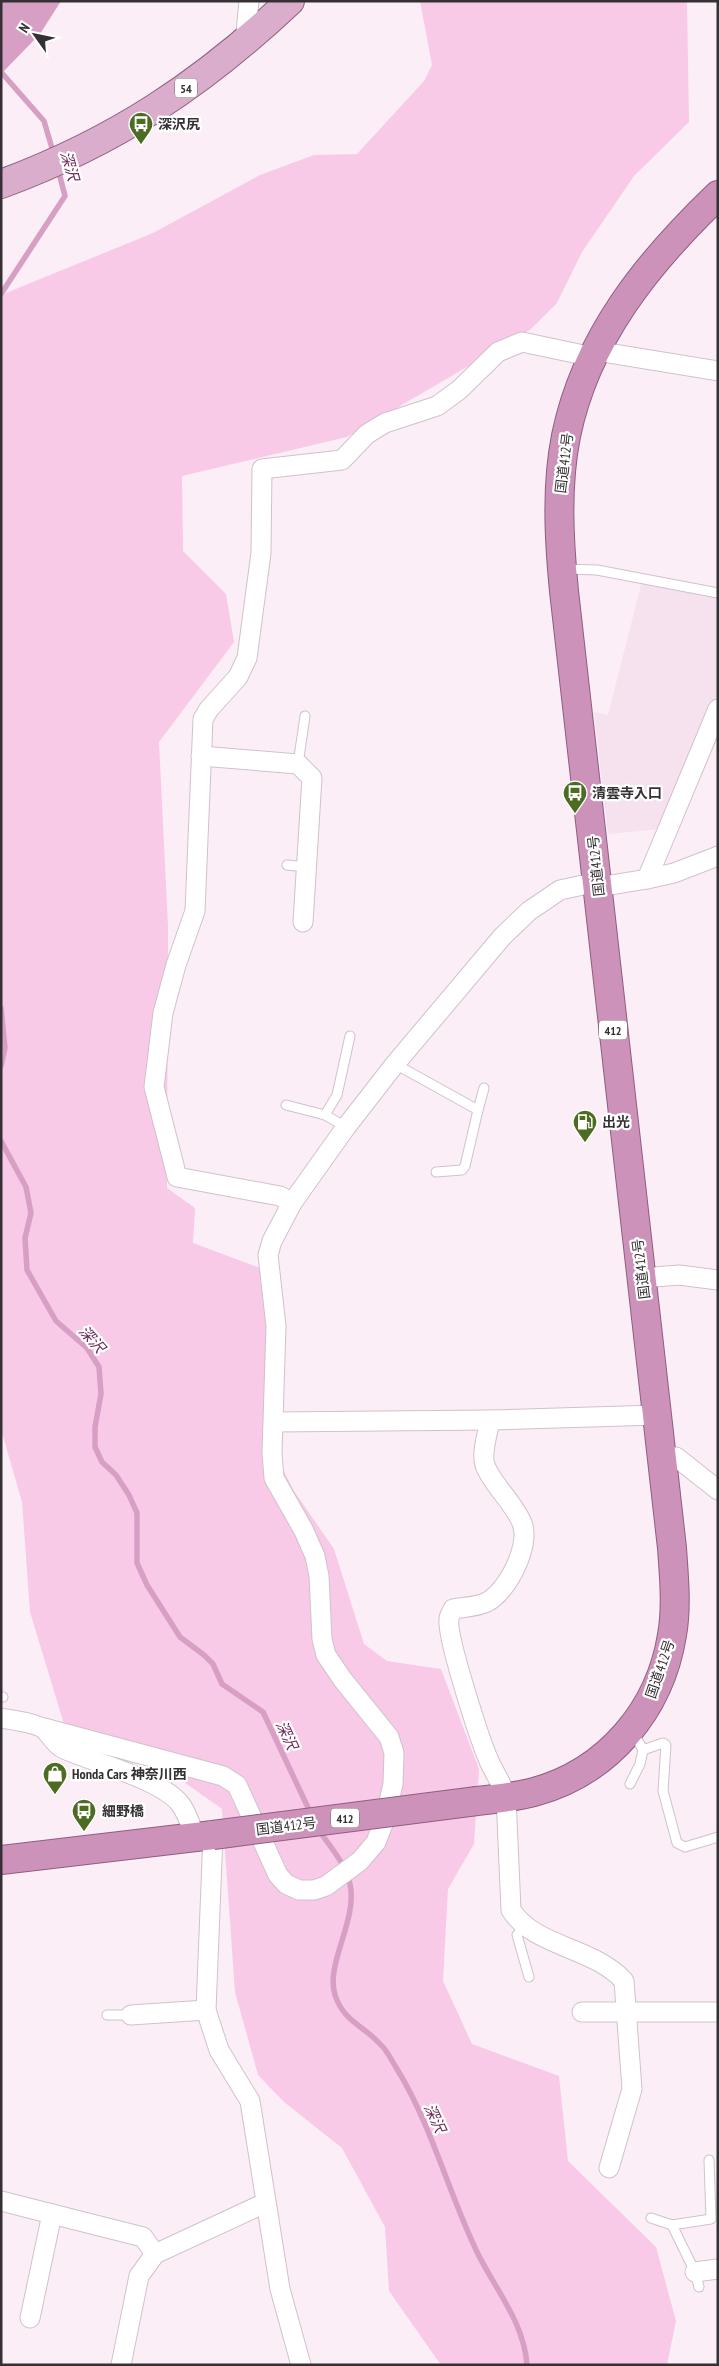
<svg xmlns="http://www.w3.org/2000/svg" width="719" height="2366" font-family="'PT Sans Narrow','Noto Sans JP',sans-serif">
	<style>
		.built { fill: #f6e1ee }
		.green { fill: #f9c9e8 }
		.water { fill: #d79fc4 }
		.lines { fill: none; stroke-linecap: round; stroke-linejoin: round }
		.stream { stroke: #d79fc4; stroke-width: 5.5 }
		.service-casing { stroke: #cfc2ca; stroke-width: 11 }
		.minor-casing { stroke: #cfc2ca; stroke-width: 21 }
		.primary-casing { stroke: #8f5e7f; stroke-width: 30 }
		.trunk-casing { stroke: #8f5e7f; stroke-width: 30 }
		.service { stroke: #fff; stroke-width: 9 }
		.minor { stroke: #fff; stroke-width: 19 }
		.primary { stroke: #d9adcb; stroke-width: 28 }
		.trunk { stroke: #cc92ba; stroke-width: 28 }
		.trunk-bridge-casing { stroke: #8f5e7f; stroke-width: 30; stroke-linecap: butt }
		.trunk-bridge { stroke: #cc92ba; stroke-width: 28 }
		.labels { text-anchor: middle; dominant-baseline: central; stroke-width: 4.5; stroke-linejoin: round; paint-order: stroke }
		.shield { fill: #fff; stroke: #726e70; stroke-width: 1 }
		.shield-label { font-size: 12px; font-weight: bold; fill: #353033 }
		.poi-label { font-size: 14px; font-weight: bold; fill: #353033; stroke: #fff; text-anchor: start }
		.street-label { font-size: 14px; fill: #353033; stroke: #fff }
		.water-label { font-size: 15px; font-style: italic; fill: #6c2b5a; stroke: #fff }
	</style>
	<rect width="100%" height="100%" fill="#fceef6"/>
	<polygon class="built" points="642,581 718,596 718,693 661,829 608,834 594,712 608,715"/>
	<polygon class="green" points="420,1 687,1 689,122 634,176 582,252 557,303 530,330 347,437 182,476 183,551 226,594 234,642 159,742 168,926 167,1188 195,1208 193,1243 271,1272 269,1442 294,1491 334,1549 364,1644 387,1661 441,1669 479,1769 474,1844 448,1889 443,1981 472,2044 559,2076 568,2161 656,2247 676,2321 667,2365 441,2365 389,2291 385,2227 342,2148 284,2102 258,2075 235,1992 222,1809 181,1780 67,1734 30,1612 22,1502 1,1429 1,295 153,233 260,175 314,155 357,154 424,81 432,65"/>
	<polygon class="water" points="1,1 61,1 40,34 1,74"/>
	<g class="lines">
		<g class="stream">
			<polyline points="1,72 44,121 54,155"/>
			<polyline points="1,294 65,196 58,169"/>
			<polyline points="1,1008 5,1048 1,1066"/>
			<polyline points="1,1141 26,1187 31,1213 25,1238 27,1270 56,1321 87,1348 99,1367 101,1394 95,1427 95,1447 102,1462 116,1475 129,1495 137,1513 137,1563 147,1585 180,1637 204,1655 213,1664 222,1684 263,1712 311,1814"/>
			<path d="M 318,1829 C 329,1845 346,1864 350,1884 C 358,1920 325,1964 335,1995 C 344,2022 363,2025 380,2044 C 387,2050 392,2061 397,2069 C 432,2126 448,2192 477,2252 C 495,2289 524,2322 527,2365"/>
		</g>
		<defs>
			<g id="service">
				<polyline points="565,569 597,570 718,593"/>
				<polyline points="298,764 305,716"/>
				<polyline points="287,865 306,867"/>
				<polyline points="395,1064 478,1110 465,1166 462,1170 436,1172"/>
				<polyline points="286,1105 325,1115 346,1127"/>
				<polyline points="478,1110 484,1088"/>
				<polyline points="325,1115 337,1095 350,1036"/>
				<polyline points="1,1697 3,1697"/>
				<polyline points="643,1750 663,1743 666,1745 663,1791 677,1843 685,1847 718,1837"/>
				<polyline points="630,1784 640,1764 643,1750 633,1732"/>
				<polyline points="525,1925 517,1935 529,1977"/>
				<polyline points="107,2015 131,2015"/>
				<polyline points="651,2218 672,2225 695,2272 699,2287"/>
				<polyline points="672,2225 711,2219 709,2160"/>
			</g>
			<g id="minor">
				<polyline points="245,43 249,1"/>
				<polyline points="596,351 718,371"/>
				<polyline points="201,756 298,764 312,778 303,922"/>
				<polyline points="647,879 718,709"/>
				<polyline points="292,1203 280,1196 177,1177 154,1087 163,1013 176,965 195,911 203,719 209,709 238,677 247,658 261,553 262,469 342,460 367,434 385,423 437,406 459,390 498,352 522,342 593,357"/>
				<polyline points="642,1278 679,1275 718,1280"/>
				<path d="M 490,1420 C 488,1432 481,1453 485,1465 C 491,1483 514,1503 522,1523 C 531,1545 508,1591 487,1602 C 478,1607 463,1607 453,1609 C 452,1612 449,1616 449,1619 C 446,1636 481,1744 490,1763 C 496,1776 502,1783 506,1797 L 511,1910 C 534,1947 594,1947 624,1981 L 632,2089 L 609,2168"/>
				<polyline points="274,1422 490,1420 657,1415"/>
				<polyline points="662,1456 676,1457 718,1490"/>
				<path d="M 1,1718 C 12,1720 38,1723 45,1730 C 52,1737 55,1745 64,1749 C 92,1762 164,1780 181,1805 C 188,1815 191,1826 195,1837"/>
				<polyline points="44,1728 223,1776 237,1785 278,1875 286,1884 299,1890 314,1890 326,1886 360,1861 376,1842 385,1819 393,1784 394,1753 389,1737 343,1680 326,1655 322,1639 319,1576 315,1556 304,1531 274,1478 272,1453 276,1326 268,1255 272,1241 292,1203 346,1127 395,1064 502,937 529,911 560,890 597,882 611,885 647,879 674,873 718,856"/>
				<polyline points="213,1835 206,2010 219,2050 250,2101 280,2289 301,2365"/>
				<polyline points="582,2012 718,2012"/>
				<polyline points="131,2015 206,2010"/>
				<polyline points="1,2201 52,2214"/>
				<polyline points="695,2272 718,2269"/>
				<polyline points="30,2318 52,2214 143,2237 155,2254"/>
				<polyline points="121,2365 139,2276 155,2254 265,2203"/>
			</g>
			<path id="primary" d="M 1,184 C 115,142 202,84 290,1"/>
			<g id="trunk">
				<path d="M 477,1801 C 496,1799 515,1797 534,1792 C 608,1772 660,1710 672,1635 C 677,1607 674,1577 672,1548 L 564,591 C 559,540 556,486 566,436 C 586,338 648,262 718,195"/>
				<polyline points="1,1860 213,1835"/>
			</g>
		</defs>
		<use href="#service" class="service-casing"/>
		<use href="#minor" class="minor-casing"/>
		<use href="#primary" class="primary-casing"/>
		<use href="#trunk" class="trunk-casing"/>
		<use href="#service" class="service"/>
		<use href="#minor" class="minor"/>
		<use href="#primary" class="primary"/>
		<use href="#trunk" class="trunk"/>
		<defs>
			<polyline id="trunk-bridge" points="213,1835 477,1801"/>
		</defs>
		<use href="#trunk-bridge" class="trunk-bridge-casing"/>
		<use href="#trunk-bridge" class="trunk-bridge"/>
	</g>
	<defs>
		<symbol id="bus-pin" viewBox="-11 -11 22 30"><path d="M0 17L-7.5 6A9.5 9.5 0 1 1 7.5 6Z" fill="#4c6c22" stroke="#fff"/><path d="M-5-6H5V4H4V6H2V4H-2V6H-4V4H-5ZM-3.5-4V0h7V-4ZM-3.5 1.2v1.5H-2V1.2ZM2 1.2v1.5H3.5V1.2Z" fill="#fff"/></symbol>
		<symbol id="fuel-pin" viewBox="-11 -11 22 30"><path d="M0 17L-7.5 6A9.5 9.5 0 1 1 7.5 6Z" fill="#4c6c22" stroke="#fff"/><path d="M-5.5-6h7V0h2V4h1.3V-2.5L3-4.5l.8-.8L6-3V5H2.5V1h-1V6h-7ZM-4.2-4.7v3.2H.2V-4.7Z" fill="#fff"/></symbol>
		<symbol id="shop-pin" viewBox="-11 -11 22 30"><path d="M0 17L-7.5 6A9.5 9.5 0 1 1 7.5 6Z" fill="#4c6c22" stroke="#fff"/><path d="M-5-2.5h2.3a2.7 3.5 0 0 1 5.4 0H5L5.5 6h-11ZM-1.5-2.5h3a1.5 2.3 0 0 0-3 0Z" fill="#fff"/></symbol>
	</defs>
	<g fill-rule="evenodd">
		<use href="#bus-pin" x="127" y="110" width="28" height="38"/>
		<use href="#bus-pin" x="561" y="779" width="28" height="38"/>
		<use href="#fuel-pin" x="571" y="1108" width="28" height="38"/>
		<use href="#shop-pin" x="41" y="1760" width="28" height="38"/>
		<use href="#bus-pin" x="70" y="1797" width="28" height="38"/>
	</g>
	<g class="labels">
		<g class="shield">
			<rect x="175" y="78.5" width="22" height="19" rx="4"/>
			<rect x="599" y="1020.5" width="28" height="19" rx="4"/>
			<rect x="331" y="1808.5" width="28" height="19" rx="4"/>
		</g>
		<g class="shield-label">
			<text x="186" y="88">54</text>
			<text x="613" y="1030">412</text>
			<text x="345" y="1818">412</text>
		</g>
		<g class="poi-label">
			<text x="158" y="124">深沢尻</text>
			<text x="592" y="793">清雲寺入口</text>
			<text x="602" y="1122">出光</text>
			<text x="72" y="1774">Honda Cars 神奈川西</text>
			<text x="102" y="1811">細野橋</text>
		</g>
		<g class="street-label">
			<text transform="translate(564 463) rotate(-83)">国道412号</text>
			<text transform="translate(596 866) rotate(-96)">国道412号</text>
			<text transform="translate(641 1269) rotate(-97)">国道412号</text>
			<text transform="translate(660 1669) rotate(-71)">国道412号</text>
			<text transform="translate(286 1826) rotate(-7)">国道412号</text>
		</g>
		<g class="water-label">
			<text transform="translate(70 166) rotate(74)">深沢</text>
			<text transform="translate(92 1339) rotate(48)">深沢</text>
			<text transform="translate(287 1735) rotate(65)">深沢</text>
			<text transform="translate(435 2118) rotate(65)">深沢</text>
		</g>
	</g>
	<rect width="719" height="2366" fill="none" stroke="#353033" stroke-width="5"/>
	<g transform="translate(35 35) rotate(303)" stroke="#ffffff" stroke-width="4" paint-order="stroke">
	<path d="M0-4L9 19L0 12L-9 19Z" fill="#353033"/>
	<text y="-8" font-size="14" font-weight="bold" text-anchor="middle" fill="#353033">N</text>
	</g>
</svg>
